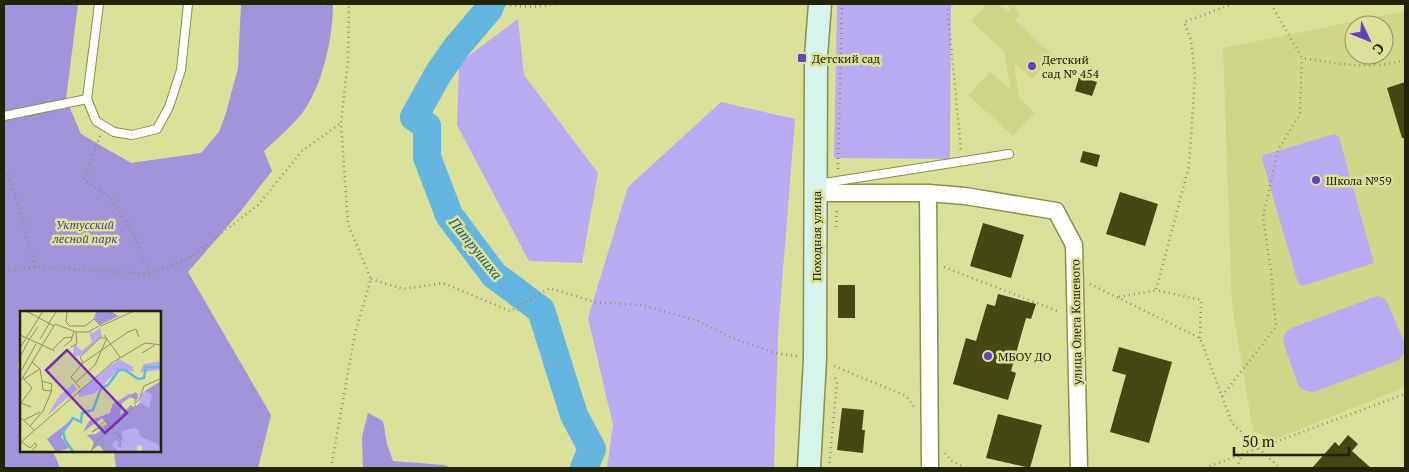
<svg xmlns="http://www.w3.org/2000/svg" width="1409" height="472" font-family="'PT Serif',serif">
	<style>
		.built { fill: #cfd687; fill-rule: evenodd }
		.green { fill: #b9abf1 }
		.forest { fill: #a294da }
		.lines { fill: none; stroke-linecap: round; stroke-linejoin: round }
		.river { stroke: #64b6e1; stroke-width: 28 }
		.building { fill: #444812 }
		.service-casing { stroke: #8a904b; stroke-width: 10 }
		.minor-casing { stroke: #8a904b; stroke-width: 19 }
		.secondary-casing { stroke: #8a904b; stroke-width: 25 }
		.path { stroke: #90955f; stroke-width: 2.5; stroke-dasharray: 1 4; stroke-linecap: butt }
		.service { stroke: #fff; stroke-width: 8 }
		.minor { stroke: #fff; stroke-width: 16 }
		.secondary { stroke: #d7f4ec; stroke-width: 22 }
		.poi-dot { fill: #6741b9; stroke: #dae19a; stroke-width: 2 }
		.labels { text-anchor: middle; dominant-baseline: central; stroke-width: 5; stroke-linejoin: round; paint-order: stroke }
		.poi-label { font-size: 12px; fill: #212306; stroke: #dae19a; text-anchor: start }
		.park-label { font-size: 12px; font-style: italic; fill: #523b8e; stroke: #dae19a }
		.street-label { font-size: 12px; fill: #212306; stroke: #dae19a }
		.water-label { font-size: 14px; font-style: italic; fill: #195a77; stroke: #dae19a }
		.inset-river { fill: none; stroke: #64b6e1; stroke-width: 2.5 }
		.inset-road { fill: none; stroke: #90955f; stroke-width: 1 }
		.view { fill: #7b2cbf; fill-opacity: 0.15; stroke: #7b2cbf; stroke-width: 2.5 }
		.inset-edge { fill: none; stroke: #212306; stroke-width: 2.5 }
	</style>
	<rect width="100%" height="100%" fill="#dae19a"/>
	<g class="built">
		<polygon points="987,4 998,4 1008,12 1010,10 1008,4 1015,4 1019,16 1015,20 1054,56 1032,79 1014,62 1019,98 1035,113 1013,136 968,95 990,72 1011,90 1004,52 971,21"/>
		<path d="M 1405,11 L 1405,387 L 1273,440 L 1253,431 L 1232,305 L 1223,48 ZM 1354,25 L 1384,25 L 1384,55 L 1354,55 Z"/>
	</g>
	<g class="green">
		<polygon points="837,4 951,4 950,159 834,158"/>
		<polygon points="518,19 524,75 598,173 582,263 529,261 457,125 459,63"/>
		<polygon points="721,102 795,119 778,333 774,468 607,468 613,425 588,318 628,187"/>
		<polygon points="1334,134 1339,137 1374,263 1302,286 1298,283 1262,159 1264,155"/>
		<polygon points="1377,296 1385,299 1389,306 1405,344 1404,353 1399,360 1314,392 1306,391 1299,387 1283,342 1284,335 1289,329"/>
	</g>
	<g class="forest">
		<path d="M 4,4 L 78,4 L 66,99 L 81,134 L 131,163 L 201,153 L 219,132 L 226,113 L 238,68 L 241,4 L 333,4 C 333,37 323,84 303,112 C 292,126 277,139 264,151 L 272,171 L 240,212 L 188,272 L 271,415 L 258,468 L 116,468 L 114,451 L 160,451 L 160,312 L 21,312 L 21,347 L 18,366 L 21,373 L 21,451 L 53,451 L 60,468 L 4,468 Z"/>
		<polygon points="368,413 383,421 387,444 393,461 444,465 453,468 363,468 362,437"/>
	</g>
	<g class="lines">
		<polyline class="river" points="491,4 489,9 456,48 438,74 414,117 427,126 427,157 449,215 494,275 541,310 574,415 592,449 584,468"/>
	</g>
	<g class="building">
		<polygon points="1079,77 1097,82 1092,96 1075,91"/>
		<polygon points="1405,82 1405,138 1402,138 1387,88"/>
		<polygon points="1083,151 1100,155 1097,167 1080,162"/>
		<polygon points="1120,192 1158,204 1145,246 1106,234"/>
		<polygon points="983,223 1024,235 1011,278 970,266"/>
		<rect x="838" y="285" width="17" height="33"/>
		<polygon points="998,294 1036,304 1031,319 1026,318 1011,371 1016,373 1008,400 953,384 966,338 976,341 987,304 995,306"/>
		<polygon points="1119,347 1172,362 1149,443 1110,432 1126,375 1112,371"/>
		<polygon points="842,408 864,410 862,430 865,430 863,453 837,450"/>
		<polygon points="998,414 1042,425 1030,468 986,458"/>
		<polygon points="1348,435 1358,444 1352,451 1371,468 1312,468 1335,442 1339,446"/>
	</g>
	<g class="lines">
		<defs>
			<g id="service">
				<polyline points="99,4 87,99 96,121 114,132 132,135 157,129 169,107 181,70 188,4"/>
				<polyline points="4,116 87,99"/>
				<polyline points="818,184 1009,154"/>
			</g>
			<g id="minor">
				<polyline points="816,193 928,193 965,196 1056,211 1074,245 1079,468"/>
				<polyline points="928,193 930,468"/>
			</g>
			<polyline id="secondary" points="809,468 815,359 816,56 820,4"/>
		</defs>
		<use href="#service" class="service-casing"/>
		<use href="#minor" class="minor-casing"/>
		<use href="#secondary" class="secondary-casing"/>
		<g class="path">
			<polyline points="947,4 961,150"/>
			<path d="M 1271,4 L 1302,58 C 1339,64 1368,70 1405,60"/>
			<polyline points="505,5 531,7 561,4"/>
			<polyline points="100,136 84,180 110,198 133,233 150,274"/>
			<polyline points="838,169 842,4"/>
			<polyline points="4,171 11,182 36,267"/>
			<polyline points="836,227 837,207"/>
			<polyline points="944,267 1060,312"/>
			<polyline points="4,271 36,267 150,274 190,258 258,205 302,151 341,123"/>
			<polyline points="371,279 403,289 443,283 510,311 550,288 594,302 642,305 698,321 735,339 775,353 797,356"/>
			<polyline points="1090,284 1200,338 1232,423 1280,468"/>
			<polyline points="1119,297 1156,290"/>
			<polyline points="1200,338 1201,300 1156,290 1189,166 1195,77 1191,40 1184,22 1233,4"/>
			<polyline points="834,366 906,396 914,407"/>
			<polyline points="1222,396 1276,327 1271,271 1263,217 1278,150 1300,114 1302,58"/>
			<polyline points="945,453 952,461 966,468"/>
			<polyline points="331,468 355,333 371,279 348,224 341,123 348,59 349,4"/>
			<polyline points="829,468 837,382 833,374"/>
			<polyline points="1205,468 1405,394"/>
			<polyline points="1236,468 1243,454"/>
		</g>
		<use href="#service" class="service"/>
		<use href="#minor" class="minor"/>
		<use href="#secondary" class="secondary"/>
	</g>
	<g class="poi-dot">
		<rect x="797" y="53" width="10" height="10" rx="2.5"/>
		<circle cx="1032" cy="66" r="5"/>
		<circle cx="1316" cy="180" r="5"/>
		<circle cx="988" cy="356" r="5"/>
	</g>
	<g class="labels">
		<g class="poi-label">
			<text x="812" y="58">Детский сад</text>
			<text x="1042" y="59">Детский<tspan x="1042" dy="14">сад № 454</tspan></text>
			<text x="1326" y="180">Школа №59</text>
			<text x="998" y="356">МБОУ ДО</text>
		</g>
		<g class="park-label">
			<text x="85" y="224">Уктусский<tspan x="85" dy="14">лесной парк</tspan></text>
		</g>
		<g class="street-label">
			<text transform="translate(816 236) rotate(-90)">Походная улица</text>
			<text transform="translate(1076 322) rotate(-91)">улица Олега Кошевого</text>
		</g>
		<g class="water-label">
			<text transform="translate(476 248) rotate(51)">Патрушиха</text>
		</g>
	</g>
	<g transform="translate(20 311)">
		<rect width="141" height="141" fill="#dae19a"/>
		<path d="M 80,17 L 82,26 L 61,44 L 53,46 L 54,32 L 62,40 L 72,31 L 69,21 L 73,22 ZM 99,48 L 113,56 L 114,61 L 99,58 L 75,82 L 60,86 L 57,81 ZM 141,50 L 141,59 L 120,61 L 124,53 ZM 141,70 L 141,141 L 122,141 L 122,135 L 117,134 L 117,141 L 85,141 L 79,134 L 72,139 L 74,131 L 67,124 L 76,123 L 87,115 L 85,103 L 90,102 L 93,93 L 108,83 L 119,82 L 114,92 L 115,88 L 110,86 L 102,92 L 100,107 L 111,94 L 114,97 L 120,92 L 121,83 ZM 53,73 L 57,78 L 27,105 L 40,84 Z" fill="#b9abf1"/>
		<path d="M 91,0 L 98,5 L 103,3 L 80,14 L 74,7 L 76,1 L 71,1 ZM 141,70 L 141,135 L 120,125 L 118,118 L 113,117 L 102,120 L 101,137 L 97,135 L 99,133 L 96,129 L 91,134 L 99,141 L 85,141 L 79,134 L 72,139 L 74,131 L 67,124 L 76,123 L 88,113 L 82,107 L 63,121 L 69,110 L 90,102 L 93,93 L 116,81 L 118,87 L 114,92 L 115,88 L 110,86 L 102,92 L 99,105 L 111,94 L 114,97 L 120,92 L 129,97 L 132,84 L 125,80 ZM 50,110 L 41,126 L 49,137 L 36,141 L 27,128 Z" fill="#a294da"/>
		<path class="inset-river" d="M 54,142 L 45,129 L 43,121 L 53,107 L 61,111 L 62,102 L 73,99 L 81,77 L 88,74 L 99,59 L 105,59 L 118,68 L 124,67 L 126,56 L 142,56"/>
		<path class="inset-road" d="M 6,0 L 34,15M 47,1 L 46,11 L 50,15 L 65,15 L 74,8 L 81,15 L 114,0M 28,13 L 37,0M 0,24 L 35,40M 84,24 L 100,46M 20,28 L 29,13M 9,29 L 18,16M 44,35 L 51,30 L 54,20M 51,36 L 57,33 L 56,21M 0,37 L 23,0M 32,39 L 44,27 L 52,26M 122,42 L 135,34M 0,46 L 9,29M 12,51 L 20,58 L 22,70 L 32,73 L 31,80 L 23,79 L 22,70M 63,52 L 60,46 L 80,27 L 87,27M 0,62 L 16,33M 3,67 L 12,77 L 1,92 L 11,96M 4,68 L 20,58M 0,71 L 35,13 L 56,21 L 68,21 L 79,15M 55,72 L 75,54 L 87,27M 60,77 L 51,66 L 63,52 L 108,21 L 116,18 L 119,26M 114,93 L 119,89 L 124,75 L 142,67M 0,106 L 14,119M 4,109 L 20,101M 86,114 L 72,121 L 85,110 L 104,130M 10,115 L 23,100 L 32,79M 92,118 L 116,94M 2,131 L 10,137 L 15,132 L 17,134 L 10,142M 0,132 L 93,51 L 125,32 L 142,34M 70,142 L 75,132 L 91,118"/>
		<path class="view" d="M 47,39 L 107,102 L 85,122 L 26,59 Z"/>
		<rect width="141" height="141" class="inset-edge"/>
	</g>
	<rect width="1409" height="472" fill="none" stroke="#212306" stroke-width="10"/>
	<g transform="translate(1369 40) rotate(133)"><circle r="24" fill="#dae19a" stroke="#90955f"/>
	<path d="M0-4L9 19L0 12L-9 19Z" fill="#6741b9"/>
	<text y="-8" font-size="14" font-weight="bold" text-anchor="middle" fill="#212306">С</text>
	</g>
	<path d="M1234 447v8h115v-8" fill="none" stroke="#212306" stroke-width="2.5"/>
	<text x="1242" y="447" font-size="15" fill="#212306" stroke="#dae19a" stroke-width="4" paint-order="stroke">50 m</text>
</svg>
